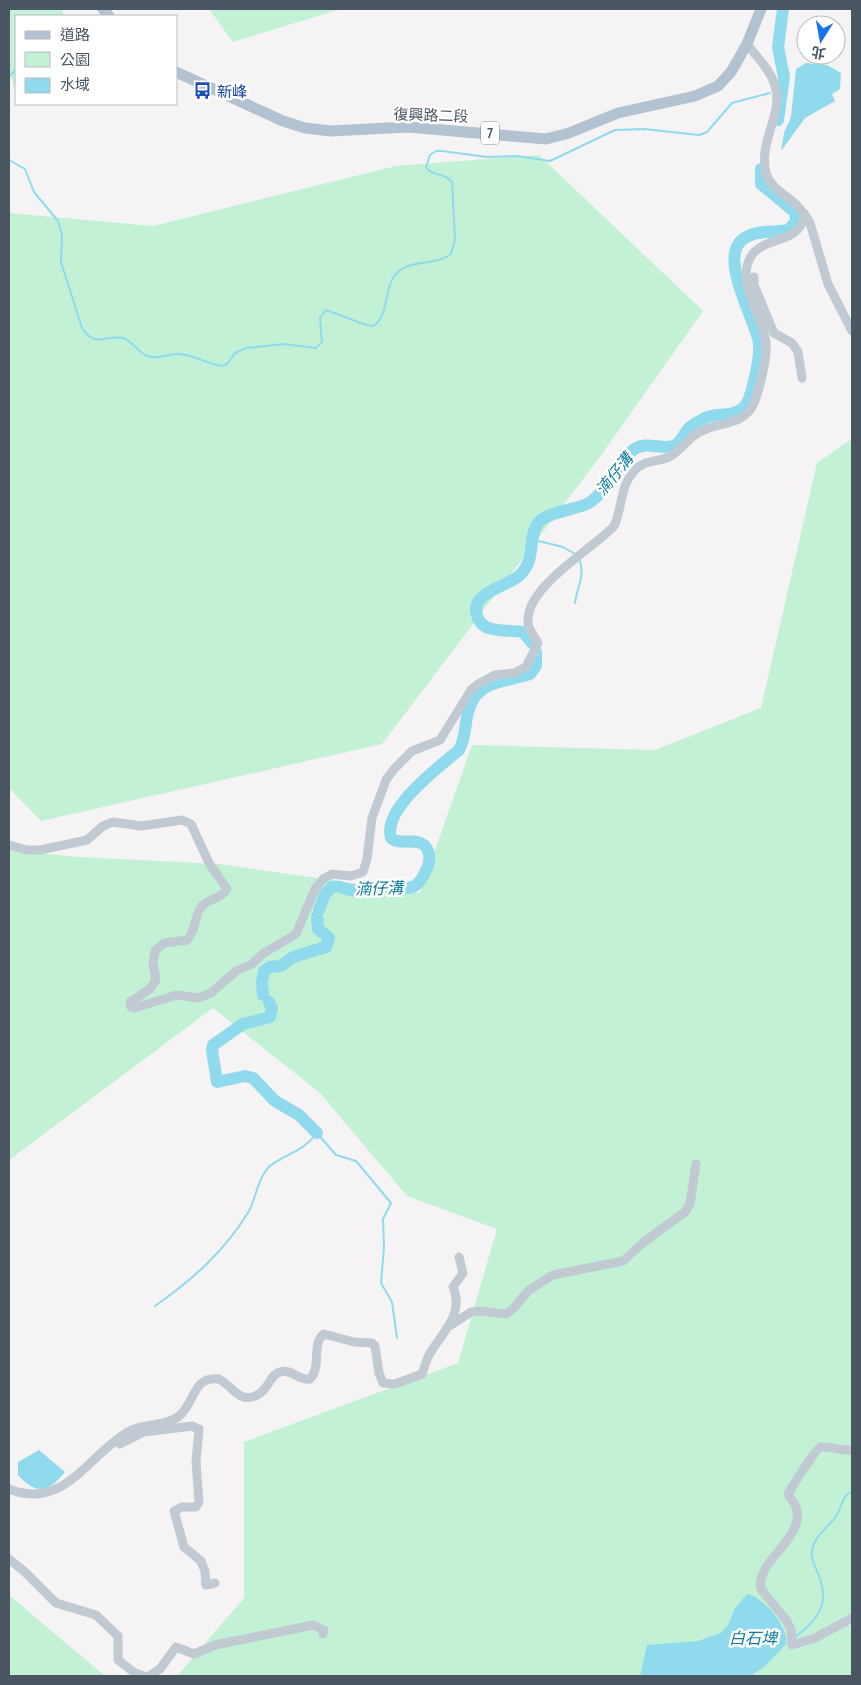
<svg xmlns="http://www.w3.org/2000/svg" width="861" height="1685" font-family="'PT Sans Narrow','Noto Sans TC',sans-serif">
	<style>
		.green { fill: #c3f1d5 }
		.water { fill: #90daee }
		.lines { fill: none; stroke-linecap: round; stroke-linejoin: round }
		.stream { stroke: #90daee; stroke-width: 2 }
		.river { stroke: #90daee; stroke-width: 12 }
		.minor { stroke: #c1cad2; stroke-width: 9 }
		.major { stroke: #b3c2d1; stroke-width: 11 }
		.labels { text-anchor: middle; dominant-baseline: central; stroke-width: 5; stroke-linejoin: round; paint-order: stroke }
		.shield { fill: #fff; stroke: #808990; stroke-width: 1 }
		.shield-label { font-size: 14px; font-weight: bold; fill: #4a5661 }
		.transit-label { font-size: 15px; fill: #164399; stroke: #fff; text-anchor: start }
		.street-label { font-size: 15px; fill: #4a5661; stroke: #fff }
		.water-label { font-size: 16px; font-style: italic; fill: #0c7c9b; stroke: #fff }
	</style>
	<rect width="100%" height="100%" fill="#f5f3f3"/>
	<g class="green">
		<polygon points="9,9 62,9 64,16 16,16 16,95 9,66"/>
		<polygon points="209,9 341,9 233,42"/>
		<polygon points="539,155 703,311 599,458 382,744 41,821 9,788 9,213 153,226 396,166"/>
		<polygon points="852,439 852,1676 177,1676 244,1598 244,1442 458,1363 497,1229 407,1196 320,1093 213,1008 9,1160 9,850 78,857 220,864 420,893 472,745 655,750 761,708 817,463"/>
		<polygon points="9,1595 105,1676 9,1676"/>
	</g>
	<g class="water">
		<polygon points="806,63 827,65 841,73 840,89 832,94 835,101 805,118 781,151 784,133 791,117 796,69"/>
		<path d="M 39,1450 L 65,1472 C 48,1493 36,1495 18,1475 L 18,1462 Z"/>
		<path d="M 747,1594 C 762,1596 790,1628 786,1644 L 764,1667 L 750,1676 L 640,1676 L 647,1645 L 698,1641 L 721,1633 L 728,1625 L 735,1608 Z"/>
	</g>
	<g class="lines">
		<g class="stream">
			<polyline points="9,77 16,69"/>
			<polyline points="782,91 783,91"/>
			<path d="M 9,160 L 25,169 L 34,192 L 58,221 L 62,235 L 61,262 L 82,328 C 96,349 105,334 123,338 C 133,341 138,353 147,356 C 158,360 167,354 178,354 C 193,354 207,364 222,366 L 227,364 L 235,353 L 246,348 L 283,344 L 316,348 L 322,342 L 320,318 L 326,310 L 366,325 L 373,326 C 390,316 383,287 397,273 C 411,259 435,266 451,254 L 455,240 L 452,182 C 445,172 432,177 426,167 L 430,155 L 436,151 L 442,151 L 487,157 L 517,156 L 550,161 L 615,130 L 644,129 L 699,135 L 707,132 L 732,103 L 770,93"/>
			<polyline points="534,540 563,547 575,554"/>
			<path d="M 575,603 C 577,587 585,577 580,561"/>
			<path d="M 155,1306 C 192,1280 225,1251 249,1211 C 256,1198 258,1177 270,1166 C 286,1153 302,1153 317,1133 L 336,1155 L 356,1161 L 391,1203 L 383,1219 L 384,1247 L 381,1283 L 392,1302 L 397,1338"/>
			<path d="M 795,1637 C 818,1620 830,1604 819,1576 C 816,1567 810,1559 812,1550 C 814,1536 829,1527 836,1516 C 843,1506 840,1498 852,1491"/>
		</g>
		<g class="river">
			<polyline points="778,120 784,77 778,47 783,9"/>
			<path d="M 532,643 L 523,632 C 512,630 495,632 486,627 C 481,624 478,620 477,615 C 469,593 509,586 520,575 C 537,558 527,539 538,523 C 546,512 575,510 587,504 C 609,492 614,464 633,450 C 647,440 660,450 673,446 C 682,443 684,432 690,427 C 694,424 699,421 703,419 C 715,412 731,418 743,408 C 750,402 752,389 754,381 C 757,369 760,355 759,343 C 755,319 719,259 742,240 C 755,229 774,233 789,230 L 796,221 L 795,212 L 761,184 L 761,169"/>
			<path d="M 319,910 L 325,894 L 332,887 C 339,885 344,889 351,890 C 361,891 371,888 381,887 C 407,885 415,898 428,866 C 430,859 430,850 424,845 C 414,837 400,846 391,838 C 382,809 440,766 459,750 C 465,739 465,728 467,716 C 474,680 501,683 530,674 L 536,666 L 536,652"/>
			<polyline points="263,995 262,982 264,971 270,967 281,966 293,957 326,947 329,938 318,929 317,917"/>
			<polyline points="269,1002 272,1008 270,1017 243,1024 213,1045 212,1050 217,1082 245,1076 253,1078 275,1101 299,1115 317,1133"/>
		</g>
		<g class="minor">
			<polyline points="804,213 810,223 828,284 852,331"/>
			<polyline points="754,277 754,285 774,333 792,343 798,352 802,378"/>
			<path d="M 9,845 L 27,850 L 40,850 L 87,840 L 103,826 L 113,822 L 141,826 L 182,820 L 191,824 L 209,863 L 227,889 C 222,899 208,898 201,907 C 194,917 196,931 187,940 L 164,943 L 155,951 L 153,963 L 156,980 L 150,989 L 130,1002 L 131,1007 L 134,1008 L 177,995 L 198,998 L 211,993 L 236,971 L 252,964 L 264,953 L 296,934 L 315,889 L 323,879 L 332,874 L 351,876 L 363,872 L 367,859 L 372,818 L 386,780 L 394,769 L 412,751 L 440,740 L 471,690 L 478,684 L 495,675 L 514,673 L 526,667 L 538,643 C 535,636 528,630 528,622 C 526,586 593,549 614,526 C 623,507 619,487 635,470 C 644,460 657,462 669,457 C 681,451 687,439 698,433 C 717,421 742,427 753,405 C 759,393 768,354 766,342 C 763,315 736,285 750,258 C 762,235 800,245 804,216 C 797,198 772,193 766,173 C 758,142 784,113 775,86 C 771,71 757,57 747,44"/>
			<polyline points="451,1325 471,1312 480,1311 506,1314 512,1310 529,1290 553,1275 623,1261 644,1242 685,1212 690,1204 696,1164"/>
			<polyline points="120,1444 144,1432 192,1426 199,1429 196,1461 199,1502 196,1507 182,1507 174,1511 184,1547 201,1561 205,1571 206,1585 215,1583"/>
			<path d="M 852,1450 C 842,1451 831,1446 821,1447 C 816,1448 792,1487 788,1494 C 791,1500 797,1505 797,1511 C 802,1541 755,1562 761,1589 L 786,1620 L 791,1629 L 792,1645 L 815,1638 L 852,1618"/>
			<path d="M 9,1489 C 64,1511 87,1456 128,1432 C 143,1423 164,1427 178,1417 C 195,1405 192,1375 219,1379 C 230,1384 238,1401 252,1397 C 270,1392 269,1374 280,1372 C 291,1368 299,1381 310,1379 C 322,1367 311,1343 324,1334 L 354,1342 L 372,1343 L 375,1346 L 379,1373 L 383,1383 L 395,1384 L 422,1374 C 424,1368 426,1361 429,1355 C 441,1334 465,1314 453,1287 L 463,1273 L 459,1257"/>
			<polyline points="9,1559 25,1572 56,1603 96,1615 118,1636 118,1660 135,1673 144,1676"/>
			<polyline points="149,1676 160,1669 176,1647 194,1654 215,1645 313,1625 324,1630 323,1634"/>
		</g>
		<g class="major">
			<polyline points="103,9 109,16"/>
			<polyline points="176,72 283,121 305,128 331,131 408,127 546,139 569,133 618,113 695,96 718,86 731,72 747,44 761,9"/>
		</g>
	</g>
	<defs>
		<symbol id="bus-bare" viewBox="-9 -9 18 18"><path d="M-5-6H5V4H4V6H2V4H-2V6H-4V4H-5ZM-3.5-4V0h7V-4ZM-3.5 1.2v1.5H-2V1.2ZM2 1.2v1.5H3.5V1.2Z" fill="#1a4fb4" stroke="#fff" stroke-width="2.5" paint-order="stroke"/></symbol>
	</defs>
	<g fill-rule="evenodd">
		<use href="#bus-bare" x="190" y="78" width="25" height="25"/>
	</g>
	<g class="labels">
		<rect class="shield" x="481" y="121.5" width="18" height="23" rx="4"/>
		<g class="shield-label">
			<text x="490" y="133">7</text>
		</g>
		<g class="transit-label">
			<text x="217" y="91">新峰</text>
		</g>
		<g class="street-label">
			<text transform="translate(431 115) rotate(2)">復興路二段</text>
		</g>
		<g class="water-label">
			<text transform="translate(614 474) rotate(-51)">湳仔溝</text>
			<text transform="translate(379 888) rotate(-2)">湳仔溝</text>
			<text x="753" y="1638">白石埤</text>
		</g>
	</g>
	<rect width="861" height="1685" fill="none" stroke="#4a5661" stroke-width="20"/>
	<rect x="15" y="15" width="162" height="90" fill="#ffffff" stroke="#b7bbc0"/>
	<rect x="25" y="31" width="25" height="8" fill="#b3c2d1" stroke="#b7bbc0"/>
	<text x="60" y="40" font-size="15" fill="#4a5661">道路</text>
	<rect x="25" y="52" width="25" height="15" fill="#c3f1d5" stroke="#b7bbc0"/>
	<text x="60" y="65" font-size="15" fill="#4a5661">公園</text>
	<rect x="25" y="78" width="25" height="15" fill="#90daee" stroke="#b7bbc0"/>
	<text x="60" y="90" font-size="15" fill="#4a5661">水域</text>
	<g transform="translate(821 40) rotate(191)"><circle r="24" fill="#ffffff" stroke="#b7bbc0"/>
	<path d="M0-4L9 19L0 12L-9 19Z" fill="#1a73e8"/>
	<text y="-8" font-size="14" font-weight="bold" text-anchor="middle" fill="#4a5661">北</text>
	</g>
</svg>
